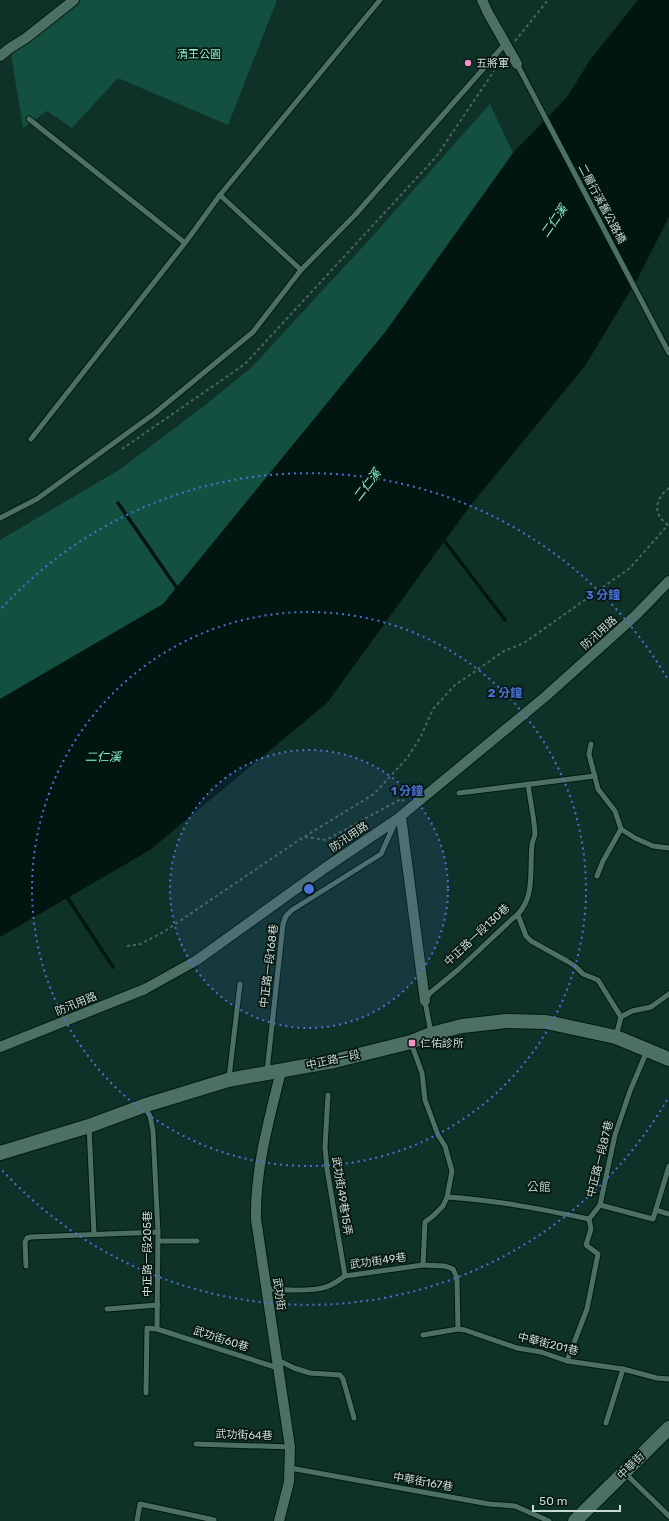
<svg xmlns="http://www.w3.org/2000/svg" width="669" height="1521" font-family="Rubik,'Noto Sans TC',sans-serif">
	<style>
		.green { fill: #145040 }
		.water { fill: #011610 }
		.lines { fill: none; stroke-linecap: round; stroke-linejoin: round }
		.stream { stroke: #011610; stroke-width: 3.5 }
		.lane-casing { stroke: #011911; stroke-width: 7 }
		.street-casing { stroke: #011911; stroke-width: 12 }
		.secondary-casing { stroke: #011911; stroke-width: 16 }
		.path { stroke: #49675e; stroke-width: 2; stroke-dasharray: 3 3; stroke-linecap: butt }
		.lane { stroke: #4d7064; stroke-width: 5 }
		.street { stroke: #4d7064; stroke-width: 10 }
		.secondary { stroke: #4d7064; stroke-width: 14 }
		.ring { fill: none; stroke: #4872d7; stroke-width: 2; stroke-dasharray: 2 4 }
		.poi-dot { fill: #f98fca; stroke: #081712; stroke-width: 1.5 }
		.labels { text-anchor: middle; dominant-baseline: central; stroke-width: 3.5; stroke-linejoin: round; paint-order: stroke }
		.park-label { font-size: 11px; fill: #85f3cf; stroke: #081712 }
		.poi-label { font-size: 11px; fill: #c9dcd4; stroke: #081712; text-anchor: start }
		.street-label { font-size: 11px; fill: #c9dcd4; stroke: #081712 }
		.water-label { font-size: 12px; font-style: italic; fill: #89f7d3; stroke: #081712 }
		.neighbourhood-label { font-size: 12px; fill: #a9d0c1; stroke: #081712 }
		.centre { fill: #4872d7; stroke: #081712; stroke-width: 2 }
		.ring-label { font-size: 12px; text-anchor: middle; font-weight: bold; fill: #4872d7; stroke: #081712; stroke-width: 3.5; stroke-linejoin: round; paint-order: stroke }
	</style>
	<rect width="100%" height="100%" fill="#0f3228"/>
	<g class="green">
		<polygon points="74,0 277,0 228,125 118,78 72,128 47,111 23,128 10,48"/>
		<polygon points="490,104 513,153 386,331 163,604 0,699 0,540 119,470 204,406 251,368 369,240"/>
	</g>
	<polygon class="water" points="638,0 669,0 669,217 638,278 585,366 470,506 327,703 150,850 0,937 0,699 163,604 386,331 513,153 567,97 590,60"/>
	<g class="lines">
		<g class="stream">
			<polyline points="118,503 179,591"/>
			<polyline points="443,539 505,620"/>
			<polyline points="65,894 113,967"/>
		</g>
		<defs>
			<g id="lane">
				<polyline points="517,64 669,353"/>
				<polyline points="29,119 185,243"/>
				<polyline points="220,195 301,270"/>
				<polyline points="31,439 185,243 220,195 380,0"/>
				<polyline points="0,518 37,499 155,413 253,332 301,270 355,215 505,44"/>
				<polyline points="591,744 589,754 598,789 615,811 621,829 635,838 653,846 669,848"/>
				<polyline points="459,793 595,776"/>
				<polyline points="597,876 603,861 621,829"/>
				<polyline points="518,915 526,936 531,941 567,961 575,966 583,974 598,980 621,1017 632,1011 651,1007 669,994"/>
				<path d="M 431,1033 L 425,1001 L 430,993 L 459,969 L 511,920 C 537,902 529,872 532,845 C 532,841 535,838 535,833 C 534,817 530,800 528,784"/>
				<polyline points="616,1036 621,1017"/>
				<polyline points="411,1043 422,1073 425,1100 438,1135 445,1146 452,1171 447,1197 443,1206 433,1216 425,1222 423,1265 445,1266 453,1269 457,1278 458,1329"/>
				<polyline points="267,1071 283,924 286,916 292,910 381,854 395,823"/>
				<polyline points="229,1078 240,984"/>
				<polyline points="328,1095 325,1147 327,1169 345,1276"/>
				<polyline points="144,1106 150,1116 153,1131 158,1232 157,1329 147,1328 146,1393"/>
				<polyline points="89,1127 94,1234"/>
				<path d="M 447,1197 C 495,1200 541,1209 589,1219"/>
				<polyline points="600,1205 653,1219 669,1166"/>
				<polyline points="656,1210 669,1214"/>
				<polyline points="158,1241 197,1241"/>
				<polyline points="26,1266 25,1242 27,1238 31,1237 158,1232"/>
				<path d="M 267,1289 C 282,1290 312,1292 326,1287 C 333,1285 339,1280 345,1276 L 423,1265"/>
				<polyline points="107,1309 158,1305"/>
				<polyline points="157,1329 278,1368"/>
				<polyline points="423,1335 458,1329 465,1330 517,1348 541,1352 567,1361 623,1369 657,1378 669,1379"/>
				<polyline points="278,1360 294,1368 310,1373 340,1375 343,1379 354,1418"/>
				<polyline points="567,1361 587,1309 598,1254 586,1245 591,1229 589,1219 600,1205 615,1135 630,1091 647,1051"/>
				<polyline points="606,1423 623,1369"/>
				<polyline points="196,1444 290,1447"/>
				<polyline points="290,1468 489,1504 515,1506 549,1521"/>
				<polyline points="625,1473 669,1516"/>
				<polyline points="137,1521 140,1504 214,1520"/>
			</g>
			<g id="street">
				<polyline points="482,0 488,13 517,64"/>
				<polyline points="0,56 10,48 26,38 74,0"/>
				<polyline points="401,817 425,1001"/>
				<polyline points="0,1047 145,989 197,960 325,868 396,820 546,696 635,616 669,581"/>
				<path d="M 279,1521 L 289,1482 L 290,1447 L 256,1219 C 255,1169 269,1120 281,1071"/>
			</g>
			<g id="secondary">
				<polyline points="0,1153 89,1126 143,1106 228,1080 334,1061 411,1042 431,1034 462,1026 506,1021 546,1022 616,1037 669,1059"/>
				<polyline points="575,1521 669,1428"/>
			</g>
		</defs>
		<use href="#lane" class="lane-casing"/>
		<use href="#street" class="street-casing"/>
		<use href="#secondary" class="secondary-casing"/>
		<g class="path">
			<polyline points="515,41 548,0"/>
			<polyline points="122,449 245,364 436,157 494,71"/>
			<path d="M 668,525 C 652,514 655,499 669,488"/>
			<polyline points="305,837 326,840 401,799 404,801"/>
			<polyline points="127,946 141,944 165,931 299,840 374,794 408,757 421,736 433,709 454,686 504,651 524,643 630,568 668,525"/>
		</g>
		<use href="#lane" class="lane"/>
		<use href="#street" class="street"/>
		<use href="#secondary" class="secondary"/>
	</g>
	<circle cx="309" cy="889" r="139" fill="#4872d7" fill-opacity=".12"/>
	<g class="ring">
		<circle cx="309" cy="889" r="139"/>
		<circle cx="309" cy="889" r="277"/>
		<path d="M667 1100A416 416 0 0 1 2 1170M2 608A416 416 0 0 1 667 678"/>
	</g>
	<g class="poi-dot">
		<circle cx="468" cy="63" r="4"/>
		<rect x="408" y="1039" width="8" height="8" rx="2"/>
	</g>
	<g class="labels">
		<g class="park-label">
			<text x="199" y="54">清王公園</text>
		</g>
		<g class="poi-label">
			<text x="476" y="63">五將軍</text>
			<text x="420" y="1043">仁佑診所</text>
		</g>
		<g class="street-label">
			<text transform="translate(602 204) rotate(62)">二層行溪舊公路橋</text>
			<text transform="translate(599 633) rotate(-42)">防汛用路</text>
			<text transform="translate(349 837) rotate(-34)">防汛用路</text>
			<text transform="translate(477 935) rotate(-43)">中正路一段130巷</text>
			<text transform="translate(269 966) rotate(-83)">中正路一段168巷</text>
			<text transform="translate(76 1004) rotate(-22)">防汛用路</text>
			<text transform="translate(333 1060) rotate(-12)">中正路一段</text>
			<text transform="translate(600 1159) rotate(-76)">中正路一段87巷</text>
			<text transform="translate(342 1196) rotate(81)">武功街49巷15弄</text>
			<text transform="translate(147 1254) rotate(-90)">中正路一段205巷</text>
			<text transform="translate(378 1261) rotate(-8)">武功街49巷</text>
			<text transform="translate(279 1294) rotate(82)">武功街</text>
			<text transform="translate(221 1339) rotate(18)">武功街60巷</text>
			<text transform="translate(548 1344) rotate(14)">中華街201巷</text>
			<text transform="translate(244 1435) rotate(2)">武功街64巷</text>
			<text transform="translate(631 1466) rotate(-45)">中華街</text>
			<text transform="translate(423 1482) rotate(10)">中華街167巷</text>
		</g>
		<g class="water-label">
			<text transform="translate(554 221) rotate(-55)">二仁溪</text>
			<text transform="translate(367 485) rotate(-52)">二仁溪</text>
			<text x="103" y="757">二仁溪</text>
		</g>
		<g class="neighbourhood-label">
			<text x="539" y="1187">公館</text>
		</g>
	</g>
	<circle cx="309" cy="889" r="6" class="centre"/>
	<g class="ring-label">
		<text x="603" y="599">3 分鐘</text>
		<text x="505" y="697">2 分鐘</text>
		<text x="407" y="795">1 分鐘</text>
	</g>
	<path d="M533 1505v6h87v-6" fill="none" stroke="#c9dcd4" stroke-width="2"/>
	<text x="539" y="1505" font-size="12" fill="#c9dcd4" stroke="#081712" stroke-width="3" paint-order="stroke">50 m</text>
</svg>
